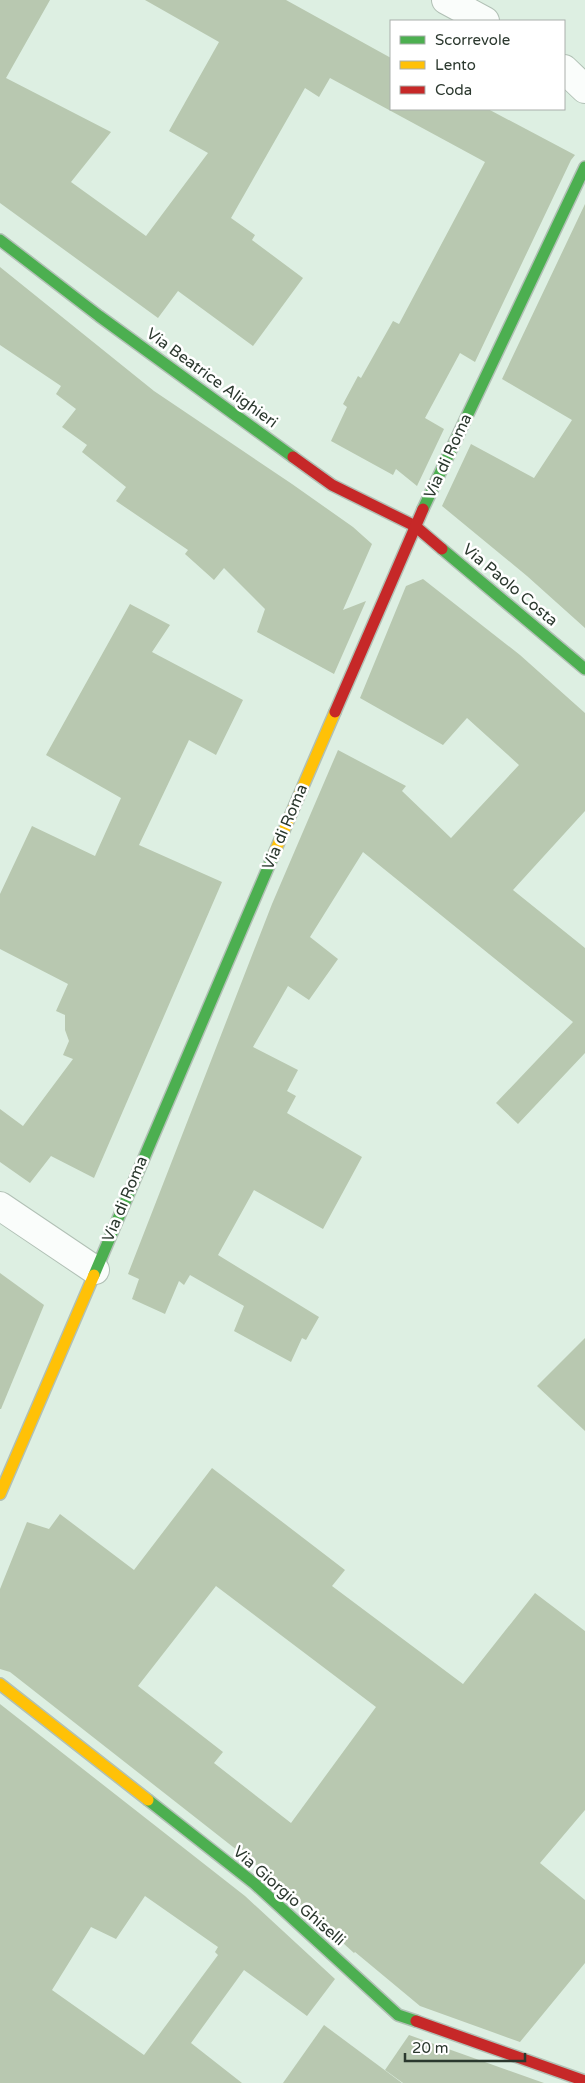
<svg xmlns="http://www.w3.org/2000/svg" width="585" height="2083" font-family="'Varela Round',sans-serif">
	<style>
		.building { fill: #b8c8b0; fill-rule: evenodd }
		.lines { fill: none; stroke-linecap: round; stroke-linejoin: round }
		.street-casing { stroke: #b1c0b5; stroke-width: 30 }
		.fast-casing { stroke: #b1c0b5; stroke-width: 14 }
		.slow-casing { stroke: #b1c0b5; stroke-width: 14 }
		.jam-casing { stroke: #b1c0b5; stroke-width: 14 }
		.street { stroke: #fafdfb; stroke-width: 28 }
		.fast { stroke: #4caf50; stroke-width: 11 }
		.slow { stroke: #ffc107; stroke-width: 11 }
		.jam { stroke: #c62828; stroke-width: 11 }
		.labels { text-anchor: middle; dominant-baseline: central; stroke-width: 5; stroke-linejoin: round; paint-order: stroke }
		.street-label { font-size: 16px; fill: #2b382e; stroke: #fff }
	</style>
	<rect width="100%" height="100%" fill="#ddefe2"/>
	<g class="building">
		<polygon points="0,0 50,0 6,78 111,132 71,182 146,236 208,153 169,131 219,42 145,0 286,0 391,58 391,109 488,109 575,155 571,160 475,362 460,353 425,418 444,429 417,486 396,469 393,475 331,441 347,407 343,404 358,376 361,378 393,321 399,324 485,162 330,78 319,97 305,88 231,218 255,235 252,240 303,278 253,346 178,291 158,318 0,203"/>
		<polygon points="585,204 585,628 527,576 442,506 471,444 534,478 572,420 502,379"/>
		<polygon points="0,267 154,391 292,484 353,527 372,544 343,610 366,601 334,674 257,632 265,609 224,568 214,580 185,554 188,550 116,501 126,487 82,452 87,445 62,427 76,409 56,394 61,386 0,345"/>
		<polygon points="423,579 520,655 585,713 585,811 513,890 585,948 585,1053 518,1124 496,1103 573,1022 363,852 310,937 338,959 309,1000 288,986 253,1047 298,1070 287,1091 296,1096 287,1113 362,1157 323,1229 254,1190 218,1255 319,1317 306,1340 302,1338 291,1362 234,1331 244,1306 190,1275 184,1285 179,1281 165,1314 132,1299 139,1279 128,1274 272,904 338,750 406,786 402,791 451,838 519,765 467,718 443,745 360,698 406,586"/>
		<polygon points="130,604 170,625 152,652 243,700 216,755 189,740 139,845 222,882 94,1178 51,1156 30,1183 0,1162 0,1109 23,1126 73,1059 63,1055 69,1041 65,1030 65,1015 56,1011 68,984 0,949 0,894 32,826 95,856 121,798 46,755"/>
		<polygon points="0,1273 44,1305 1,1409 0,1409"/>
		<polygon points="585,1338 585,1431 537,1386"/>
		<path d="M 212,1468 L 345,1570 L 332,1586 L 463,1684 L 535,1593 L 585,1631 L 585,1810 L 540,1863 L 585,1900 L 585,1963 L 520,2042 L 420,2006 L 355,1952 L 354,1953 L 265,1872 L 10,1672 L 0,1669 L 0,1589 L 27,1522 L 49,1529 L 60,1514 L 134,1570 ZM 216,1586 L 376,1707 L 291,1823 L 214,1763 L 223,1752 L 138,1686 Z"/>
		<path d="M 0,1704 L 245,1896 L 335,1979 L 307,2016 L 244,1970 L 191,2043 L 242,2083 L 0,2083 ZM 145,1896 L 218,1947 L 215,1952 L 218,1955 L 144,2055 L 52,1990 L 91,1927 L 116,1939 Z"/>
		<polygon points="324,2025 402,2083 283,2083"/>
		<polygon points="409,2035 544,2083 403,2083 385,2070"/>
	</g>
	<g class="lines">
		<defs>
			<g id="street">
				<polyline points="446,0 485,21"/>
				<polyline points="564,69 585,89"/>
				<polyline points="0,1206 95,1270"/>
			</g>
			<g id="fast">
				<polyline points="0,240 99,316 293,457"/>
				<polyline points="423,509 585,167"/>
				<polyline points="442,549 585,669"/>
				<polyline points="94,1275 273,856"/>
				<polyline points="148,1800 255,1884 398,2015 416,2021"/>
			</g>
			<g id="slow">
				<polyline points="273,856 335,712"/>
				<polyline points="0,1494 94,1275"/>
				<polyline points="0,1684 148,1800"/>
			</g>
			<g id="jam">
				<polyline points="293,457 332,485 415,526 442,549"/>
				<polyline points="335,712 423,509"/>
				<polyline points="416,2021 585,2081"/>
			</g>
		</defs>
		<use href="#street" class="street-casing"/>
		<use href="#fast" class="fast-casing"/>
		<use href="#slow" class="slow-casing"/>
		<use href="#jam" class="jam-casing"/>
		<use href="#street" class="street"/>
		<use href="#fast" class="fast"/>
		<use href="#slow" class="slow"/>
		<use href="#jam" class="jam"/>
	</g>
	<g class="labels">
		<g class="street-label">
			<text transform="translate(212 378) rotate(36)">Via Beatrice Alighieri</text>
			<text transform="translate(448 456) rotate(-65)">Via di Roma</text>
			<text transform="translate(510 585) rotate(40)">Via Paolo Costa</text>
			<text transform="translate(285 827) rotate(-67)">Via di Roma</text>
			<text transform="translate(125 1199) rotate(-67)">Via di Roma</text>
			<text transform="translate(289 1896) rotate(41)">Via Giorgio Ghiselli</text>
		</g>
	</g>
	<rect x="390" y="20" width="175" height="90" fill="#ffffff" stroke="#aaafab"/>
	<rect x="400" y="36" width="25" height="8" fill="#4caf50" stroke="#aaafab"/>
	<text x="435" y="45" font-size="15" fill="#2b382e">Scorrevole</text>
	<rect x="400" y="61" width="25" height="8" fill="#ffc107" stroke="#aaafab"/>
	<text x="435" y="70" font-size="15" fill="#2b382e">Lento</text>
	<rect x="400" y="86" width="25" height="8" fill="#c62828" stroke="#aaafab"/>
	<text x="435" y="95" font-size="15" fill="#2b382e">Coda</text>
	<path d="M405 2053v8h120v-8" fill="none" stroke="#2b382e" stroke-width="2.5"/>
	<text x="412" y="2053" font-size="15" fill="#2b382e" stroke="#ffffff" stroke-width="4" paint-order="stroke">20 m</text>
</svg>
